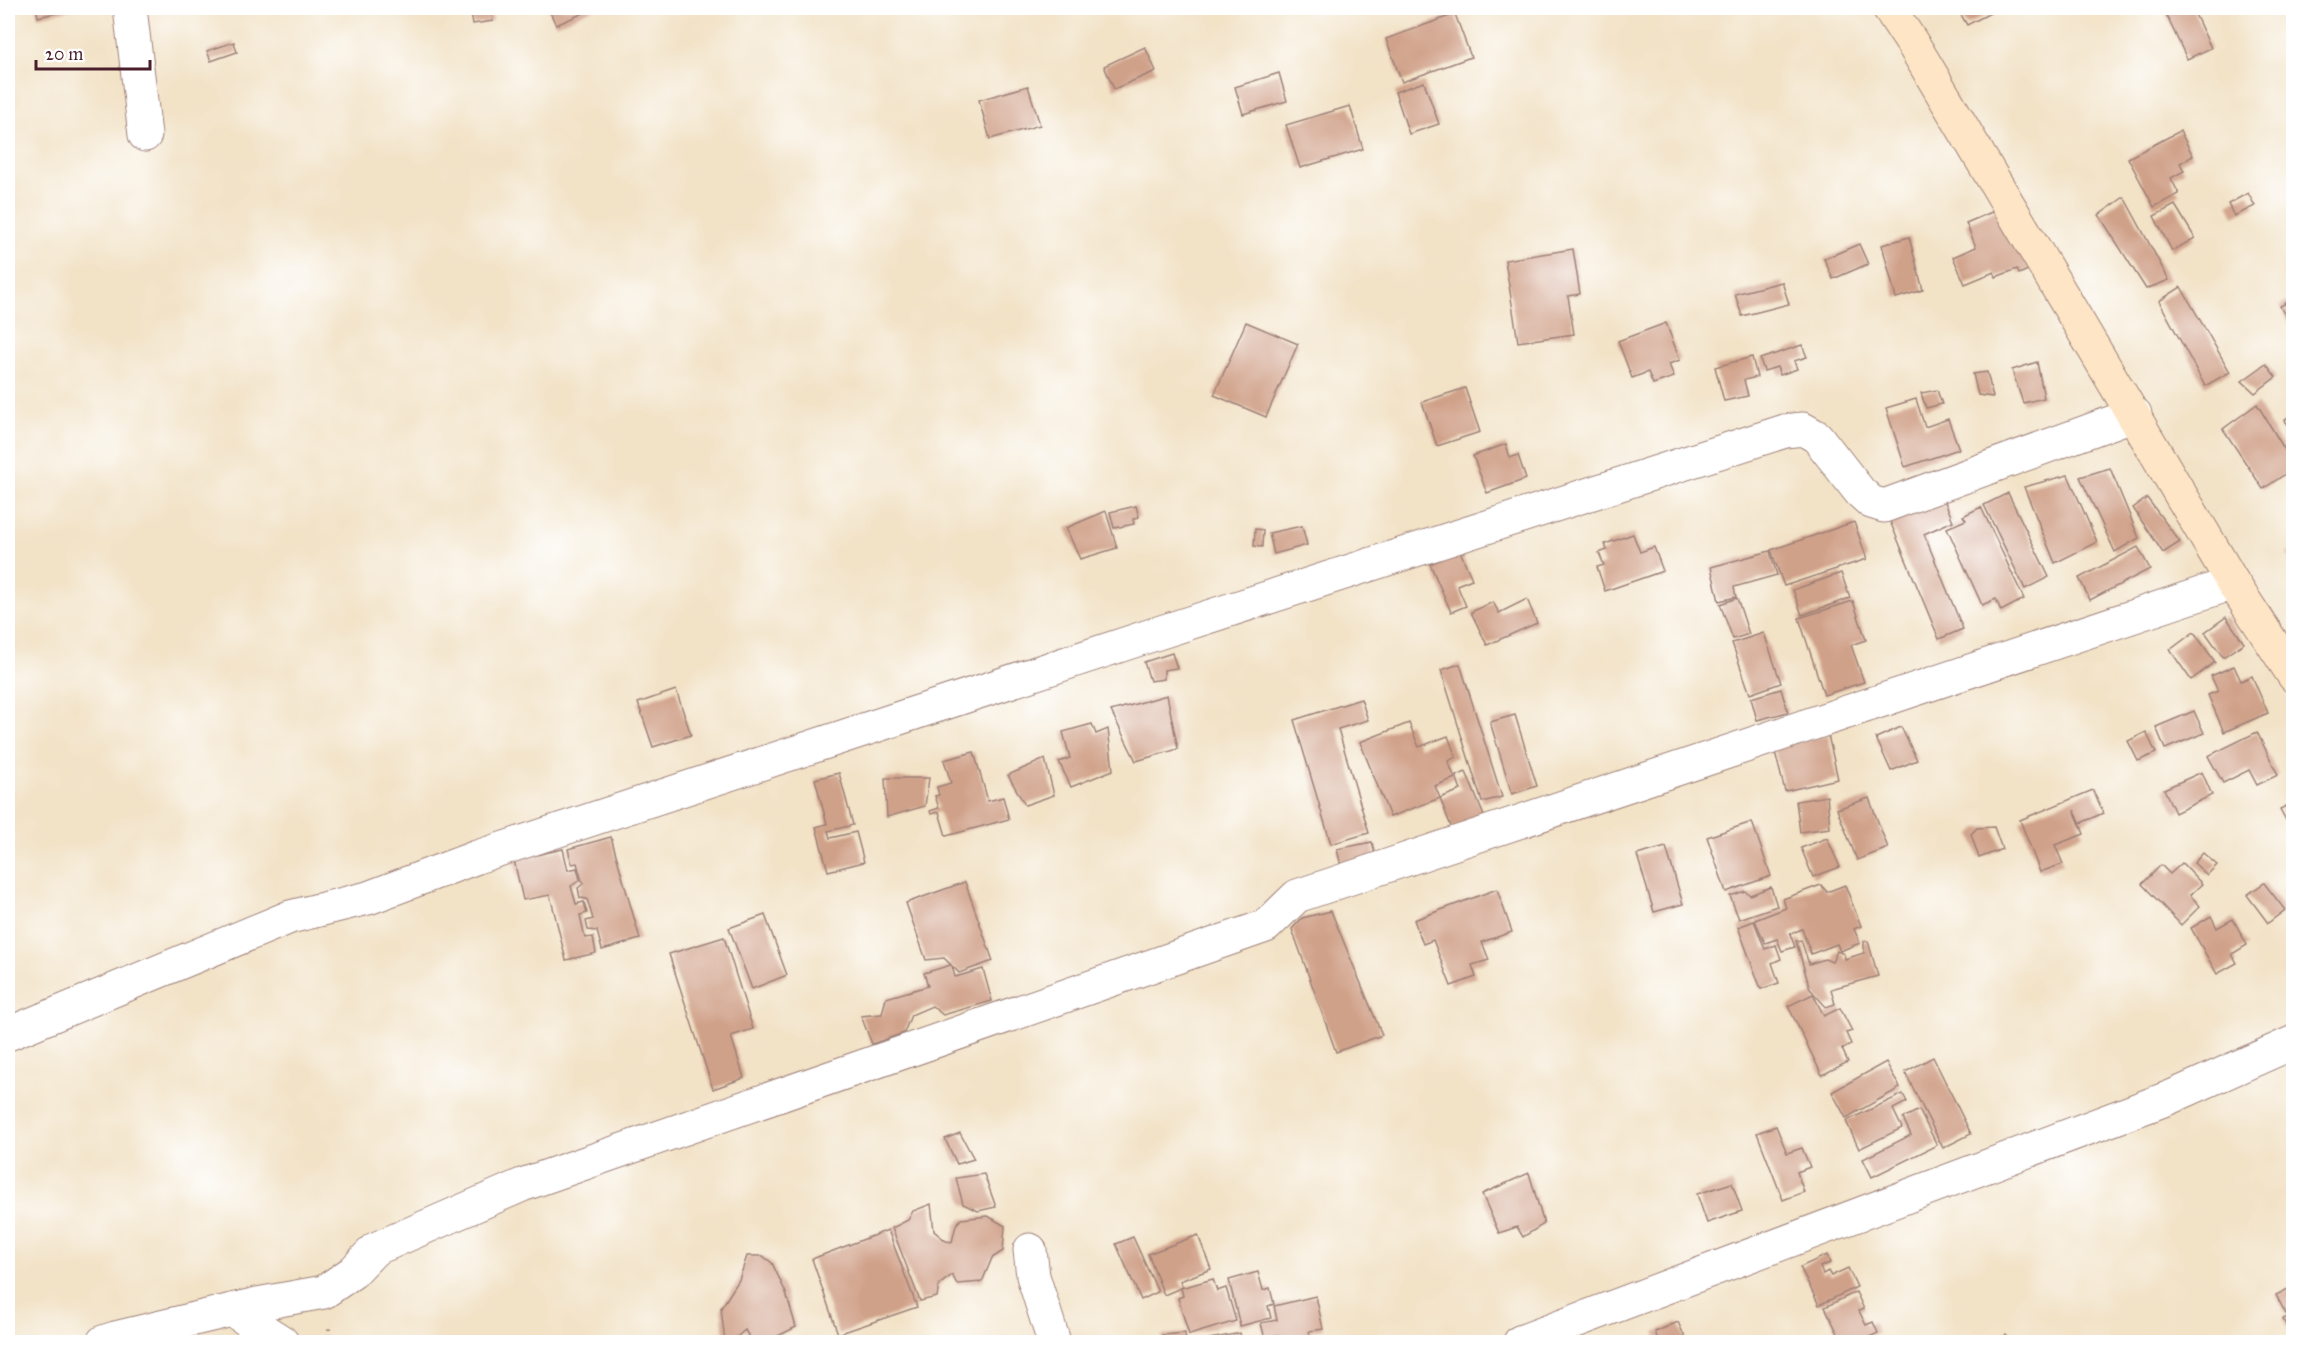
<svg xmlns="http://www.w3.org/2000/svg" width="2301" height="1350" font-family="'IM FELL Great Primer',serif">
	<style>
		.building { fill: #d0a189 }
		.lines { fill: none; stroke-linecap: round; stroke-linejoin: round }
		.street-casing { stroke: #9e8078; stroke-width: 35 }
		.secondary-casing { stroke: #9e8078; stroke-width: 35 }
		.path { stroke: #9e8078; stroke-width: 4; stroke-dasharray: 1.5 4.5; stroke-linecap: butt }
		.street { stroke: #fff; stroke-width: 33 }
		.secondary { stroke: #fde5c5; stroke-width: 33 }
	</style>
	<rect width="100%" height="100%" fill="#fff"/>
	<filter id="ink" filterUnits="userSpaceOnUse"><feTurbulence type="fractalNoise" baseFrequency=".0167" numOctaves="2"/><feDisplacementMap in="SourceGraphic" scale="12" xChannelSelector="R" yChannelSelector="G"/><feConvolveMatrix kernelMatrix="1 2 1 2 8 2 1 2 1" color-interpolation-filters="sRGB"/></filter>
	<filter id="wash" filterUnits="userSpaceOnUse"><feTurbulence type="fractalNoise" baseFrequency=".008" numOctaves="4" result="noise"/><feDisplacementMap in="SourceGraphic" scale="24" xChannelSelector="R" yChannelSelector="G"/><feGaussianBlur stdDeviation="1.35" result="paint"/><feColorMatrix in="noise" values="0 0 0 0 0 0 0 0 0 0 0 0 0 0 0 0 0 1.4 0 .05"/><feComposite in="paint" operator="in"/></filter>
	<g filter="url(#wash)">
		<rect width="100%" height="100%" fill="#f2e2c6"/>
		<g id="blocks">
			<g class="building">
				<polygon points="36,8 77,8 38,17"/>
				<polygon points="470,8 491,8 493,21 473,24"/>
				<polygon points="548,8 595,8 556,25"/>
				<polygon points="1957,8 2000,8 1967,25"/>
				<polygon points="2155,8 2192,8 2211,48 2187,59 2163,8 2157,12"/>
				<polygon points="1455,14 1471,57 1402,82 1386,39"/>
				<polygon points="234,42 237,52 211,61 207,51"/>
				<polygon points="1145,47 1156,71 1114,89 1104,66"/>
				<polygon points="1279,73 1287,101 1243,114 1235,87"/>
				<polygon points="1424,82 1439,124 1409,134 1395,92"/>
				<polygon points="1028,86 1040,125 990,139 979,100"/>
				<polygon points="1350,106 1363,149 1300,168 1286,125"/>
				<polygon points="2180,131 2193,156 2180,163 2184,171 2171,178 2179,194 2154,207 2128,158"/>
				<polygon points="2248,193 2255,206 2234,216 2228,204"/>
				<polygon points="2124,197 2169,280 2146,289 2099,215"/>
				<polygon points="2175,205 2195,238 2172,251 2154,216"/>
				<polygon points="1999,209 2037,266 2019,274 2017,269 1996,277 1994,272 1965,284 1953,257 1976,247 1966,223"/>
				<polygon points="1909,237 1923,290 1896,298 1882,245"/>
				<polygon points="1859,244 1868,264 1833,279 1824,259"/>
				<polygon points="1573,249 1580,294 1568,296 1574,334 1518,342 1505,260"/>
				<polygon points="1782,282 1789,304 1742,316 1735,294"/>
				<polygon points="2181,287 2230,372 2205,386 2159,301"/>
				<polygon points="2294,299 2294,332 2280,306"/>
				<polygon points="1246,322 1298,344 1266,417 1214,395"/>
				<polygon points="1666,323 1680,360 1669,364 1674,377 1653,384 1648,372 1632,378 1618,341"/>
				<polygon points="1802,345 1807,357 1794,361 1797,369 1780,375 1777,367 1764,371 1760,359"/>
				<polygon points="1752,357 1757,377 1744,380 1748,396 1724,401 1715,367"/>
				<polygon points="2037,362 2044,398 2023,403 2012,370"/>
				<polygon points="2266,364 2276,377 2255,393 2242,381"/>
				<polygon points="1987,372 1993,397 1978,395 1973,374"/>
				<polygon points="1465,388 1480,432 1437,446 1422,402"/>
				<polygon points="1937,390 1942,404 1926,408 1921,393"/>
				<polygon points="1916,399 1925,427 1948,419 1959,449 1905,467 1886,408"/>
				<polygon points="2257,404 2294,465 2294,468 2263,489 2223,429"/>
				<polygon points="2294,410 2294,437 2285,420"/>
				<polygon points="1506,444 1510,458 1518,455 1526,479 1487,493 1473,456"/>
				<polygon points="2110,468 2139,538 2115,552 2080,477"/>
				<polygon points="2068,475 2097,542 2055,563 2024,487"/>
				<polygon points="1941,492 1953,521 1924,534 1963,629 1939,639 1887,514"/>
				<polygon points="2008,493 2049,577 2025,589 1984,505"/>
				<polygon points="2147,498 2180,542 2163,553 2133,508"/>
				<polygon points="1136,506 1139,517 1133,519 1134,524 1114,528 1110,512"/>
				<polygon points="1981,507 2024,599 2001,611 1996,599 1982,605 1947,528 1966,520 1963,516"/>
				<polygon points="1106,511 1117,548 1080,559 1066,528"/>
				<polygon points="1854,522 1867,559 1784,586 1771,550"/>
				<polygon points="1302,526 1307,545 1274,554 1269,533"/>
				<polygon points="1255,529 1263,530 1262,547 1254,546"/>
				<polygon points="1633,534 1640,552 1654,547 1663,571 1605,591 1597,567 1604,565 1599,553 1607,550 1605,544"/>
				<polygon points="2138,547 2150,569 2090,600 2079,578"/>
				<polygon points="2294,550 2294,563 2287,554"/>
				<polygon points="1460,551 1472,579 1457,585 1466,606 1451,612 1430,564"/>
				<polygon points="1770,551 1777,575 1734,587 1736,597 1719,601 1711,567"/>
				<polygon points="1841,573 1850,598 1802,615 1793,590"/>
				<polygon points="1737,598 1749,634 1733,639 1720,604"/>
				<polygon points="1527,599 1537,623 1487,645 1471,612 1493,602 1499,613"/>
				<polygon points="1853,601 1866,640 1851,645 1864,682 1824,695 1799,618"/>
				<polygon points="2226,617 2244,643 2223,657 2205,632"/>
				<polygon points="2194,632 2215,662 2191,680 2170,650"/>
				<polygon points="1764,633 1781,683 1750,694 1732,643"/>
				<polygon points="1172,653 1177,668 1164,670 1164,679 1150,681 1144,662"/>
				<polygon points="1460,664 1502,797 1482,802 1441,670"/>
				<polygon points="2234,666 2241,681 2252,676 2268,713 2224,732 2208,695 2218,691 2211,676"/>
				<polygon points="1781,689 1788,712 1757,720 1751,698"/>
				<polygon points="676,690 691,735 653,747 638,703"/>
				<polygon points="1167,695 1178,749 1136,761 1111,711"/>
				<polygon points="1361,699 1368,720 1338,729 1369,833 1331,844 1294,720"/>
				<polygon points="2194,711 2204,733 2165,749 2156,727"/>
				<polygon points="1515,715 1537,786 1512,794 1490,722"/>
				<polygon points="1409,723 1419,747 1448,736 1456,757 1448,761 1455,778 1435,786 1440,798 1390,817 1360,742"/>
				<polygon points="1092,724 1096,734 1108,729 1113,770 1071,787 1059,762 1070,758 1063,732"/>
				<polygon points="1901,727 1917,760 1891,771 1876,738"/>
				<polygon points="2146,732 2156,753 2138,761 2128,741"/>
				<polygon points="2257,732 2278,775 2257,785 2249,770 2223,783 2208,756"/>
				<polygon points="1828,735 1838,779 1785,791 1774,748"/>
				<polygon points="974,752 988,801 1003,797 1009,819 946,836 939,812 931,814 930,811 939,808 935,796 939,795 937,787 951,783 944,760"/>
				<polygon points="1045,759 1054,795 1025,805 1008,775"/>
				<polygon points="1466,772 1484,816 1452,829 1440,798 1461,790 1456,776"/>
				<polygon points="2202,772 2212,795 2175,813 2164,789"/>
				<polygon points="839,773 853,825 828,831 830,838 856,832 864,862 828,871 816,827 827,824 815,779"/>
				<polygon points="885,778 929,778 925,806 887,817"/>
				<polygon points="2093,790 2103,813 2081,823 2074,810 2084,834 2055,845 2063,864 2040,872 2020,820"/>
				<polygon points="1827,796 1830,828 1800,832 1796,801"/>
				<polygon points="1869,798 1888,848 1857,860 1837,809"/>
				<polygon points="2294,802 2294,835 2280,809"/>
				<polygon points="1752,822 1771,876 1726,892 1707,837"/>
				<polygon points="1994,827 2002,849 1979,858 1971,834 1977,828"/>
				<polygon points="611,837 640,939 602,950 597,931 588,930 586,921 593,919 587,899 580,898 578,888 583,884 577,863 572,864 568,849"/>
				<polygon points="1827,838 1840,867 1813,877 1801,848"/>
				<polygon points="1372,842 1376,859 1341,866 1337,849"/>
				<polygon points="1666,847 1683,904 1654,912 1637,855"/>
				<polygon points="563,849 568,870 577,868 580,880 571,886 576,904 584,902 587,913 580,915 585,938 593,937 596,953 566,960 550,895 523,900 514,860"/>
				<polygon points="2203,853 2217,865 2207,875 2194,863"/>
				<polygon points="2182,863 2202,884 2190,895 2200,906 2181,925 2142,884 2161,865 2170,874"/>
				<polygon points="965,882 993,961 959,973 952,966 955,977 983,969 992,1001 943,1015 932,1006 911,1015 904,1033 872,1044 861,1016 882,1014 886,998 928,986 924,973 951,965 944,958 926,960 906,903"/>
				<polygon points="2264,883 2285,910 2268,923 2247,895"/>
				<polygon points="1821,885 1827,892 1845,885 1861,926 1854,929 1860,943 1840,951 1837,944 1811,954 1802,929 1790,934 1795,947 1782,951 1777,939 1765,943 1755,920 1786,908 1783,899"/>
				<polygon points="1771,887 1777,906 1739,919 1730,896 1745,891 1750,895"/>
				<polygon points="1497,889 1512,932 1482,942 1489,960 1472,965 1476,977 1451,986 1433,940 1423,944 1414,920"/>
				<polygon points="1331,911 1382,1035 1336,1052 1292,929 1302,918"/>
				<polygon points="765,915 787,975 752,989 729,928"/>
				<polygon points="2211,916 2217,928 2233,919 2247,945 2232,954 2237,963 2217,974 2191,928"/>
				<polygon points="1754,921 1765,949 1776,945 1781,959 1772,963 1779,983 1761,989 1738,927"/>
				<polygon points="2294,921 2294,933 2288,925"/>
				<polygon points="724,937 753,1029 731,1036 744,1078 713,1089 669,954"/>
				<polygon points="1801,940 1809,964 1825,959 1832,962 1837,951 1844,954 1845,959 1864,953 1864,941 1868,941 1878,976 1831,989 1835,1004 1826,1007 1810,989 1796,941"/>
				<polygon points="1813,994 1824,1016 1840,1008 1852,1031 1846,1033 1851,1044 1842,1049 1848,1062 1822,1075 1788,1006"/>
				<polygon points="1933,1057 1971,1134 1943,1148 1905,1072"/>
				<polygon points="1886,1062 1900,1088 1846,1118 1832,1092"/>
				<polygon points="1903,1094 1907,1102 1893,1109 1902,1128 1859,1149 1846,1121"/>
				<polygon points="1919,1110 1937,1145 1872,1177 1863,1159 1911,1135 1903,1118"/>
				<polygon points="1776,1126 1787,1153 1802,1148 1810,1167 1797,1172 1804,1192 1783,1200 1757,1133"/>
				<polygon points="960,1133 974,1159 957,1164 945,1139"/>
				<polygon points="1529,1173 1544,1224 1523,1237 1517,1227 1499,1233 1482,1194"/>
				<polygon points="984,1174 996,1207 978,1211 963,1204 956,1178"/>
				<polygon points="1732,1183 1742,1211 1707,1223 1697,1194"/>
				<polygon points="931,1204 934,1231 946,1241 952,1242 956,1225 961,1219 988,1216 1005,1226 1003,1251 992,1258 982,1282 957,1284 952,1275 939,1285 937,1297 920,1301 892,1228 908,1220 913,1211"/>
				<polygon points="888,1230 917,1307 838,1334 812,1259"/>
				<polygon points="1198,1235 1211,1269 1180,1281 1183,1287 1164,1295 1148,1254"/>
				<polygon points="1133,1237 1158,1292 1141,1300 1116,1244"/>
				<polygon points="1827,1255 1830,1263 1820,1267 1823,1274 1828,1271 1831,1276 1848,1268 1857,1287 1819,1305 1800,1267"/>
				<polygon points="747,1256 763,1256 772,1263 786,1293 796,1327 766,1342 752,1342 745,1330 731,1342 725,1342 721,1308 739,1280"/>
				<polygon points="1258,1272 1263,1290 1270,1288 1274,1304 1268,1306 1271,1318 1240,1326 1229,1280"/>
				<polygon points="1213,1279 1217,1291 1226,1288 1236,1321 1189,1335 1178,1298 1183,1296 1181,1288"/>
				<polygon points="2294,1286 2294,1310 2286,1314 2276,1295"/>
				<polygon points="1856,1292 1864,1309 1859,1311 1866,1325 1873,1322 1878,1333 1859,1342 1842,1342 1825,1307"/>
				<polygon points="1316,1296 1323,1329 1309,1331 1311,1338 1304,1340 1305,1342 1279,1342 1278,1335 1265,1339 1261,1323 1277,1320 1274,1306"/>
				<polygon points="2294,1314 2294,1340 2283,1319"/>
				<polygon points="1678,1322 1687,1342 1659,1342 1655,1332"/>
				<polygon points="1185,1333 1186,1342 1162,1342 1162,1335"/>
				<polygon points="1240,1333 1242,1342 1210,1342 1209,1339"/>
				<polygon points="2006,1335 2010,1342 1993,1342"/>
			</g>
		</g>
	</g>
	<g filter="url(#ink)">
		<use href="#blocks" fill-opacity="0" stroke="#9e8078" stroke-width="1.5"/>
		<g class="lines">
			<defs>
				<g id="street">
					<polyline points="130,8 145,135"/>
					<polyline points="8,1034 290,917 368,898 477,857 1158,633 1785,431 1803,429 1817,437 1860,492 1871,502 1884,506 2135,414"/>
					<polyline points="1030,1250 1033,1276 1054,1342"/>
					<polyline points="232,1310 282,1342"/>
					<polyline points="103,1342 115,1338 257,1304 324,1292 353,1272 375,1249 522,1185 1266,926 1297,896 2233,583"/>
					<polyline points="1520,1342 2171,1097 2294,1042"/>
				</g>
				<polyline id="secondary" points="1889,8 1916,49 2233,583 2294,676"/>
			</defs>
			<use href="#street" class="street-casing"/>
			<use href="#secondary" class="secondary-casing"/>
			<polyline class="path" points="329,1342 329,1328"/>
			<use href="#street" class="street"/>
			<use href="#secondary" class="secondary"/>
		</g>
	</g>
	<rect width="2301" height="1350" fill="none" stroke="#fff" stroke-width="30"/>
	<path d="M36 60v9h114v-9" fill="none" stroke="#4a1f2b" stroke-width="3"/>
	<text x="45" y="60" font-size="18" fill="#4a1f2b" stroke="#ffffff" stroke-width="4.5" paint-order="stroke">20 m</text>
</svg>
